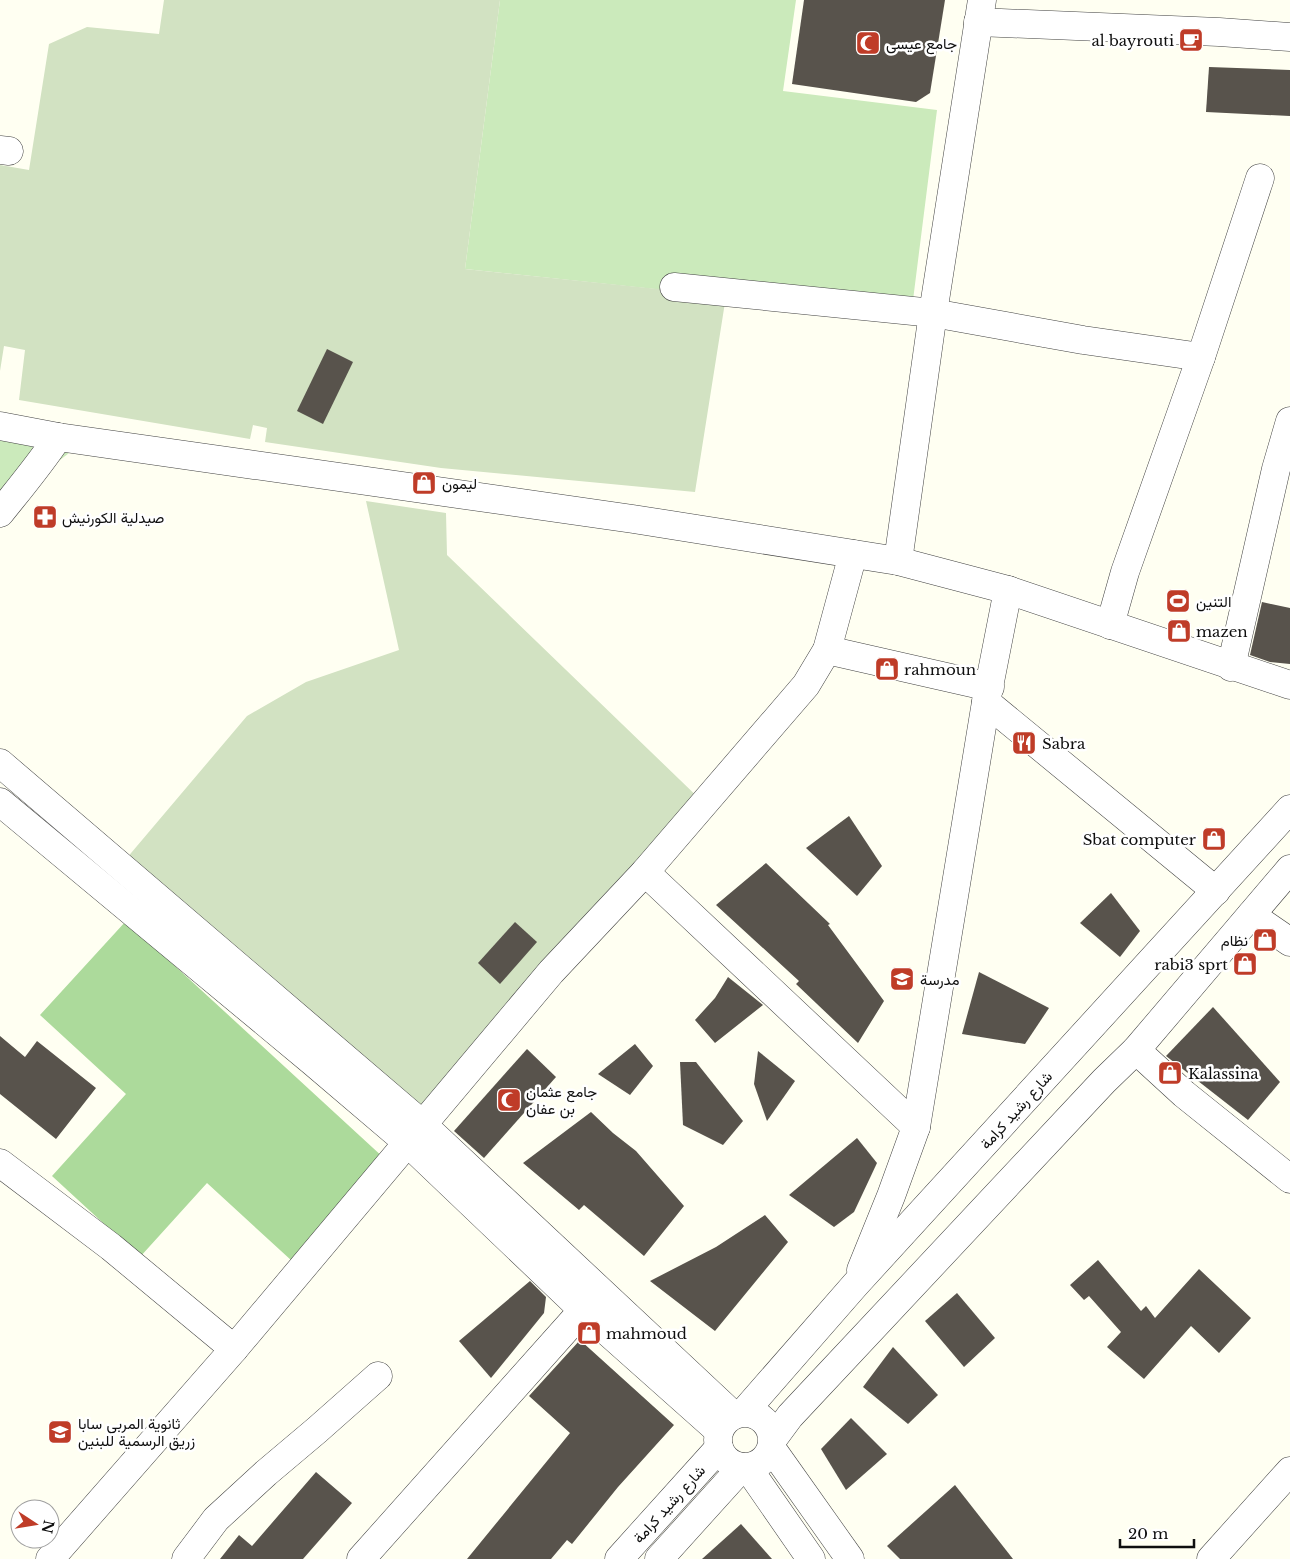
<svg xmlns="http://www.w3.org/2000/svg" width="1290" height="1559" font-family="'Libre Baskerville',Vazirmatn,serif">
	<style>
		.green { fill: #cbeabb }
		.forest { fill: #acda9b }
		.cemetery { fill: #d2e2c2 }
		.building { fill: #58534c }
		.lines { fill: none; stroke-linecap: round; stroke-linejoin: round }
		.minor-casing { stroke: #424242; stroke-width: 29 }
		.minor { stroke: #fff; stroke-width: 28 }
		.labels { text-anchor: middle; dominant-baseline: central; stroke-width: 5; stroke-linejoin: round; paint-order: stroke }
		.poi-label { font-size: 15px; fill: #0f0f0f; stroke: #fff; text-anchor: start }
		.street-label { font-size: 15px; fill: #0f0f0f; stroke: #fff }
	</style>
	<rect width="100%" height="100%" fill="#fffff2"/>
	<g class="green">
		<polygon points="500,0 796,0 783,91 937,110 911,316 465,269"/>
		<polygon points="0,435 73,450 47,470 0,526"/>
	</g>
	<polygon class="forest" points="126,921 385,1159 292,1261 207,1183 140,1257 52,1176 126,1094 40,1015"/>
	<g class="cemetery">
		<polygon points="164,0 500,0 465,269 726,296 695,492 441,468 265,442 267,428 253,425 250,439 19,400 25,350 4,346 0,371 0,165 29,170 49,44 87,27 159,34"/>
		<polygon points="366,501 446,513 447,555 708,807 413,1143 115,872 247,716 306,682 399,650"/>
	</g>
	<g class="building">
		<polygon points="804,0 945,0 930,93 916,102 792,84"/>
		<polygon points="1209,67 1290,70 1290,116 1206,112"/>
		<polygon points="327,349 353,362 323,424 297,411"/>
		<polygon points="1262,602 1290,608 1290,664 1270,662 1250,655"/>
		<polygon points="849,816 882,866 857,896 806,848"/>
		<polygon points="766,863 830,924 828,925 884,1001 858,1043 796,984 799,981 716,905"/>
		<polygon points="1111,893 1140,931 1120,957 1080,923"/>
		<polygon points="515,922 537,942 500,984 478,963"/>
		<polygon points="979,972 1049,1008 1025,1044 962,1034"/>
		<polygon points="728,977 763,1005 715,1043 695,1020 715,998"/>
		<polygon points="1213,1007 1280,1082 1248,1120 1166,1056"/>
		<polygon points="0,1036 25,1057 37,1041 96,1088 56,1139 0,1094"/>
		<polygon points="635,1044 653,1066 630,1095 598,1074"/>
		<polygon points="527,1049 556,1077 484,1158 454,1131"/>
		<polygon points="758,1051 795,1081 767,1121 754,1084"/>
		<polygon points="680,1062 696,1062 743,1121 723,1145 683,1125"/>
		<polygon points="591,1112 613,1133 636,1151 684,1206 644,1256 584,1205 579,1210 523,1163"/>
		<polygon points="857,1138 877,1163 854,1212 834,1227 789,1195"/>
		<polygon points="765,1215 788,1242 715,1331 650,1281 716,1247"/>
		<polygon points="1098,1260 1141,1311 1146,1306 1155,1318 1199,1269 1251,1318 1219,1353 1191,1326 1144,1379 1107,1347 1121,1332 1089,1296 1084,1300 1070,1285"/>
		<polygon points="530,1281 546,1297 544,1313 491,1378 459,1341"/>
		<polygon points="957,1293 995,1338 964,1367 925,1321"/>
		<polygon points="580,1340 674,1425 618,1487 572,1544 567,1540 551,1559 467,1559 570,1433 529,1396"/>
		<polygon points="893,1347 938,1395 908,1424 863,1387"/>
		<polygon points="851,1418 887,1454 846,1490 821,1449"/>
		<polygon points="316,1472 352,1503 303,1559 220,1559 239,1535 252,1546"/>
		<polygon points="955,1485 1013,1559 900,1559 887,1546"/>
		<polygon points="741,1524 772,1559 702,1559"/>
	</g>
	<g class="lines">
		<defs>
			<g id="minor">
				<polyline points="978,22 1219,32 1290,37"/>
				<polyline points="0,150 9,151"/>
				<polyline points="674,287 933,313 1083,340 1201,357"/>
				<polyline points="0,426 58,437 633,519 898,561 1008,590 1290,685"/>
				<path d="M 0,513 C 20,488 41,463 58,437"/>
				<polyline points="898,561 933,313 982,0"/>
				<polyline points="1110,625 1125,572 1201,357 1260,178"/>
				<polyline points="827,650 990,687"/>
				<polyline points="1231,667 1276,469 1290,421"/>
				<polyline points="986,702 1216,891"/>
				<polyline points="0,763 422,1124 733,1415"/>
				<polyline points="0,802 313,1062 407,1142 583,1310 719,1431"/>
				<polyline points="645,872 916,1127"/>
				<polyline points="1251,915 1290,942"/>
				<polyline points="1136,1050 1184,1094 1290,1179"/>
				<polyline points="0,1163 111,1247 234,1349"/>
				<polyline points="861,1270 891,1196 916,1127 986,702 1008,590"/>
				<polyline points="744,1412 855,1285 1290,809"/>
				<circle cx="745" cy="1440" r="27"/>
				<polyline points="773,1439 790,1416 1104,1081 1136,1050 1290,869"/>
				<polyline points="772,1449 850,1559"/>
				<polyline points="748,1468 811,1559"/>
				<polyline points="50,1559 234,1349 551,972 645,872 806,685 827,650 853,554"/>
				<polyline points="186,1559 216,1519 266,1473 317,1430 378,1376"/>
				<polyline points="361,1559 583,1310"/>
				<polyline points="619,1559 719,1448"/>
				<polyline points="659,1559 742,1467"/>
				<polyline points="1211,1559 1290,1471"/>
			</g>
		</defs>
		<use href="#minor" class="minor-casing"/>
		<use href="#minor" class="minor"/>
	</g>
	<defs>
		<symbol id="cafe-square" viewBox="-11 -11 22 22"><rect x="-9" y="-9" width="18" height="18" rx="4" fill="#bf3c28" stroke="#fff"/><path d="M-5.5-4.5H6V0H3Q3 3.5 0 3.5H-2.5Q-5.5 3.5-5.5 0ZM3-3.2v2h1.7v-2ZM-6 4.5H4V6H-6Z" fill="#fff"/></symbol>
		<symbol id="mosque-square" viewBox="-11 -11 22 22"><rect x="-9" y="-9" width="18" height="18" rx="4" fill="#bf3c28" stroke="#fff"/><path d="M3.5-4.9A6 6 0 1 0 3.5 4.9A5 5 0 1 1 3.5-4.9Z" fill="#fff"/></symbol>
		<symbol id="shop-square" viewBox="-11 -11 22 22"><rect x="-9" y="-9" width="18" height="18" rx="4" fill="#bf3c28" stroke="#fff"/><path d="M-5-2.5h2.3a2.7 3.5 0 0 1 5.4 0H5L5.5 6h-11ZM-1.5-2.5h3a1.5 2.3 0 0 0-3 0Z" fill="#fff"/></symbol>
		<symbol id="pharmacy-square" viewBox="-11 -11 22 22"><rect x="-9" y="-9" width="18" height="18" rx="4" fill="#bf3c28" stroke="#fff"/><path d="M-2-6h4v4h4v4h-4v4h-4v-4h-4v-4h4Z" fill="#fff"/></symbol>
		<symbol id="stadium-square" viewBox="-11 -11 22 22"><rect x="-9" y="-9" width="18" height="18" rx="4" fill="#bf3c28" stroke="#fff"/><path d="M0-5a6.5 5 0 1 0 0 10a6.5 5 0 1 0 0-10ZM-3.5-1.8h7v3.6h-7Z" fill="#fff"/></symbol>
		<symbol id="restaurant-square" viewBox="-11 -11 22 22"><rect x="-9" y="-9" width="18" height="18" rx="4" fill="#bf3c28" stroke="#fff"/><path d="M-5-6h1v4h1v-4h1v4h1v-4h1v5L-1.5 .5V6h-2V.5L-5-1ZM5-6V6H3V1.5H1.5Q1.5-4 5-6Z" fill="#fff"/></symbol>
		<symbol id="school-square" viewBox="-11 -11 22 22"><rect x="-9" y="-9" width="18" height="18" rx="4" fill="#bf3c28" stroke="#fff"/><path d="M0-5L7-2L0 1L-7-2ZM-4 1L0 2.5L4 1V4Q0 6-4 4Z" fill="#fff"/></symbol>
	</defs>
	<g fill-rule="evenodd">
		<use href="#cafe-square" x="1177" y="26" width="28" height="28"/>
		<use href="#mosque-square" x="854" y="29" width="28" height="28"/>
		<use href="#shop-square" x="410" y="469" width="28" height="28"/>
		<use href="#pharmacy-square" x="31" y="503" width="28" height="28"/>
		<use href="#stadium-square" x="1164" y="587" width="28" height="28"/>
		<use href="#shop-square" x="1165" y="617" width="28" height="28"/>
		<use href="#shop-square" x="873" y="655" width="28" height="28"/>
		<use href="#restaurant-square" x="1010" y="729" width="28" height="28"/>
		<use href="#shop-square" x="1200" y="825" width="28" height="28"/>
		<use href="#shop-square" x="1251" y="926" width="28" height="28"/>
		<use href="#shop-square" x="1231" y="950" width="28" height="28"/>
		<use href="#school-square" x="888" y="965" width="28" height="28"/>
		<use href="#shop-square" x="1156" y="1059" width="28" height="28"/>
		<use href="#mosque-square" x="495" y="1086" width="28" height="28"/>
		<use href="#shop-square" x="575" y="1319" width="28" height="28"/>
		<use href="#school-square" x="46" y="1418" width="28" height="28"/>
	</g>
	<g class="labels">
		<g class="poi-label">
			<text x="1174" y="40" text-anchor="end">al bayrouti</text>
			<text x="886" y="43">جامع عيسى</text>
			<text x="442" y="483">ليمون</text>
			<text x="62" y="517">صيدلية الكورنيش</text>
			<text x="1196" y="601">التنين</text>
			<text x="1196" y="631">mazen</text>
			<text x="904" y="669">rahmoun</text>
			<text x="1042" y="743">Sabra</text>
			<text x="1196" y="839" text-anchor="end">Sbat computer</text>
			<text x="1248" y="940" text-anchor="end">نظام</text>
			<text x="1228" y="964" text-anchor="end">rabi3 sprt</text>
			<text x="920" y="979">مدرسة</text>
			<text x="1188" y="1073">Kalassina</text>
			<text x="526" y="1091">جامع عثمان<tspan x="526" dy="17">بن عفان</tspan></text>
			<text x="606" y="1333">mahmoud</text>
			<text x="78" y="1423">ثانوية المربي سابا<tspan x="78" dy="17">زريق الرسمية للبنين</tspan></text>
		</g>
		<g class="street-label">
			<text transform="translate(1016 1110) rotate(-48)">شارع رشيد كرامة</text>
			<text transform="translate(669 1504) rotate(-48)">شارع رشيد كرامة</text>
		</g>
	</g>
	<g transform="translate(35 1524) rotate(102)"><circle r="24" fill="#ffffff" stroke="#9f9f9f"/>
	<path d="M0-4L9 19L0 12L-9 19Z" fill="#bf3c28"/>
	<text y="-8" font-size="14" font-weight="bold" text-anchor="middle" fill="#0f0f0f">N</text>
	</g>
	<path d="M1120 1539v8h74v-8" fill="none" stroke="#0f0f0f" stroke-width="2.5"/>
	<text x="1128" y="1539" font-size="15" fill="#0f0f0f" stroke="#ffffff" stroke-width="4" paint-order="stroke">20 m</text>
</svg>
